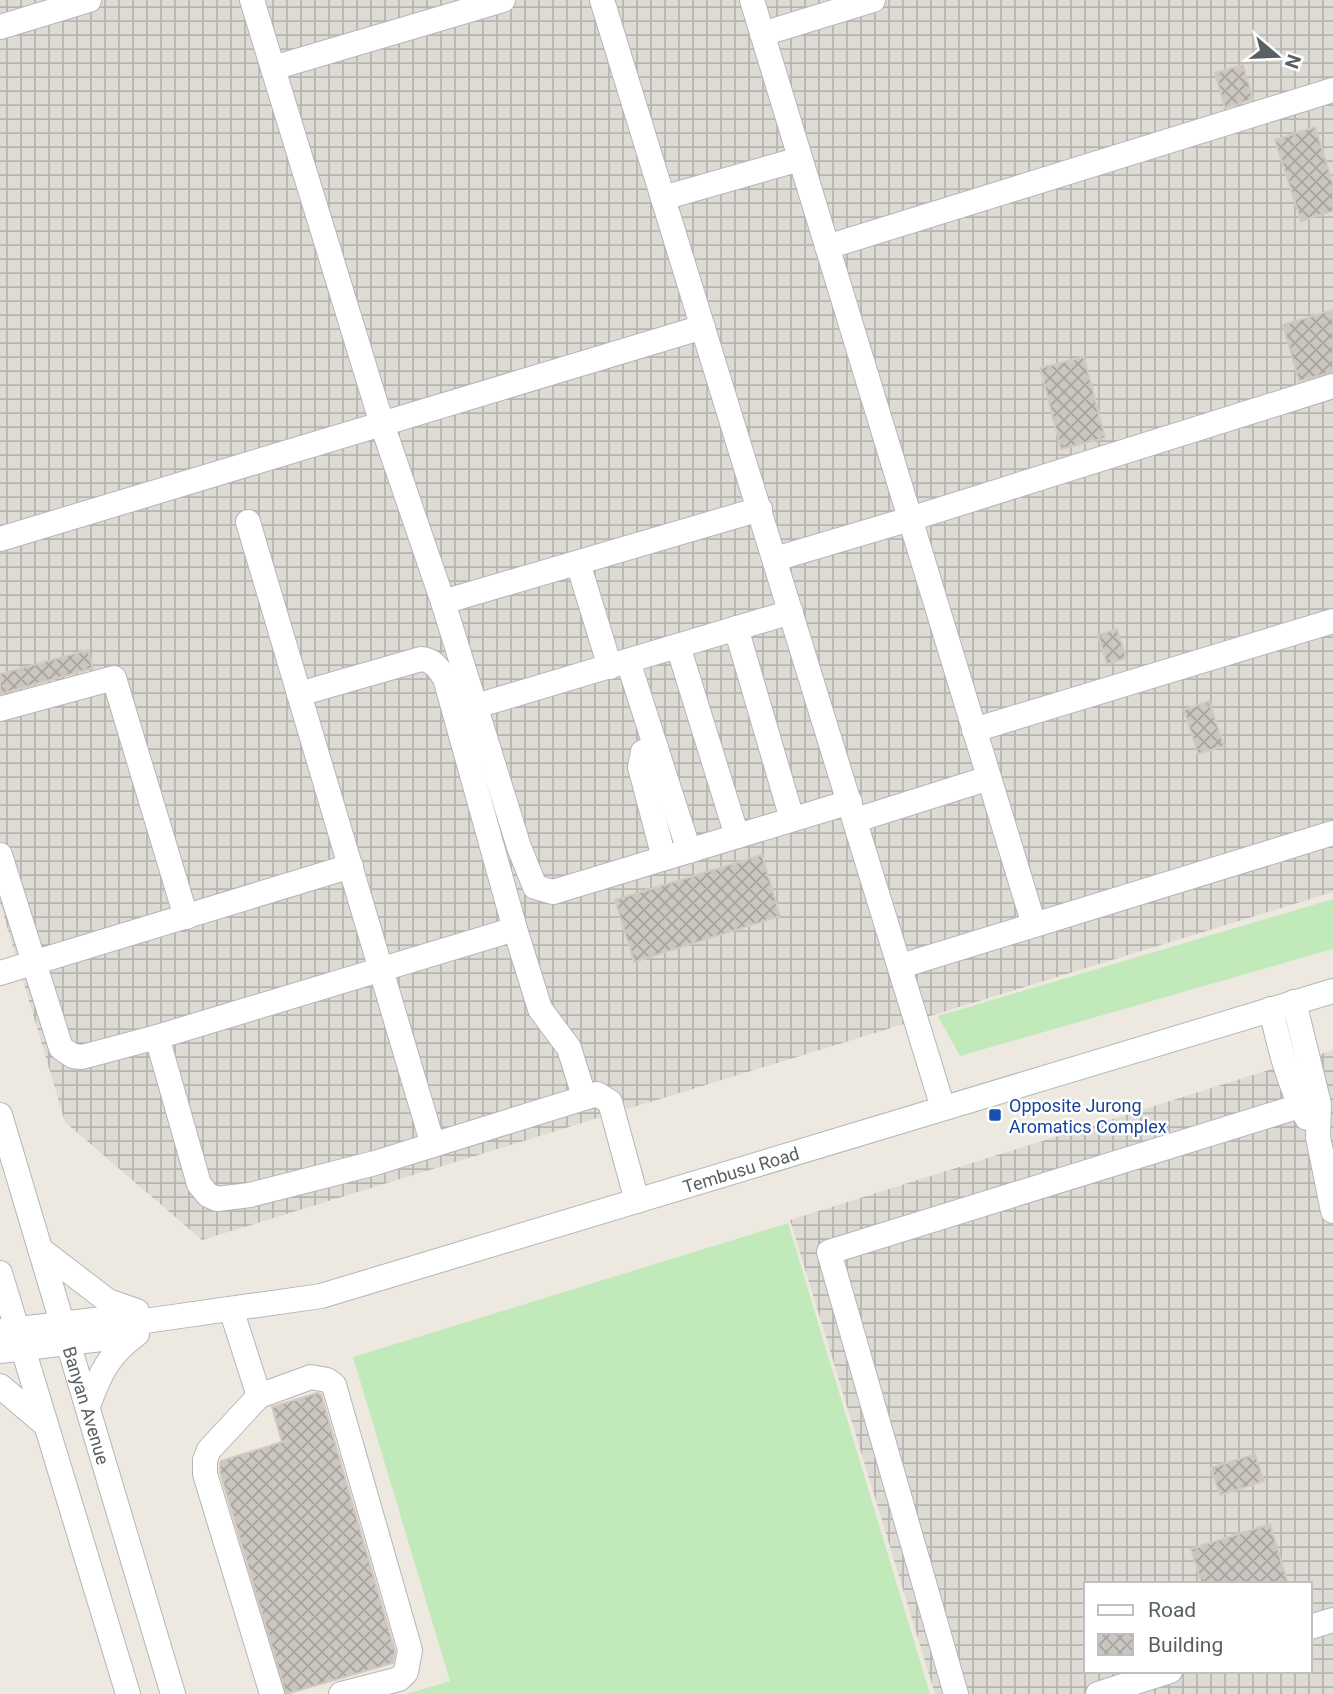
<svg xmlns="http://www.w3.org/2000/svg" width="1333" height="1694" font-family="Roboto,sans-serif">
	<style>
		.industrial { fill: url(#industrial-grid); fill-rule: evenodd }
		.grass { fill: #c2e9ba }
		.building { fill: url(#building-cross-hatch); stroke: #d3c9be; stroke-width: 2 }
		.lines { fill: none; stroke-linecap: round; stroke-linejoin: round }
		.minor-casing { stroke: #b2b6ba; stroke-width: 26 }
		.minor { stroke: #fff; stroke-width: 24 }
		.transit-dot { fill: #1a4fb4; stroke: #fff; stroke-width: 2.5 }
		.labels { text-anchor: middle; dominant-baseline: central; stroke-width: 5; stroke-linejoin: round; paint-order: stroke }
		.transit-label { font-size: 18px; fill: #164399; stroke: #fff; text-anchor: start }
		.street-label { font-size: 18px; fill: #596063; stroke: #fff }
	</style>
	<defs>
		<pattern id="industrial-grid" width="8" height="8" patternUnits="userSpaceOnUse" patternTransform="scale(1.75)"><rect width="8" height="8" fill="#dedbd5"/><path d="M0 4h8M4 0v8" fill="none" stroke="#b7b5b0"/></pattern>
		<pattern id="building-cross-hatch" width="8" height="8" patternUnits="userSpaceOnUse" patternTransform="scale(1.75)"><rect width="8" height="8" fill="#cbc6bf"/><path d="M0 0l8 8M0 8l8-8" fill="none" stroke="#a8a49f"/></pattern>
	</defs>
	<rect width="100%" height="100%" fill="#eee9e0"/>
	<g class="industrial">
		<polygon points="0,0 1333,0 1333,892 202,1240 65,1122 0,903"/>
		<path d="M 1333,1050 L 1333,1694 L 935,1694 L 790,1220 ZM 1086,1584 L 1310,1584 L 1310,1671 L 1086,1671 Z"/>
	</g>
	<g class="grass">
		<polygon points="1333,899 1333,949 960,1056 938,1016"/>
		<polygon points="788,1223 930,1694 407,1694 450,1681 353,1357"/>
	</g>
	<g class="building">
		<polygon points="1243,65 1253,99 1225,108 1215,73"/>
		<polygon points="1315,127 1333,184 1333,211 1301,221 1275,140"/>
		<polygon points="1333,310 1333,372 1299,381 1283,325"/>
		<polygon points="1084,357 1105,438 1061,449 1040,368"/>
		<polygon points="1117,629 1126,658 1107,664 1098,635"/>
		<polygon points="88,650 93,668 0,694 0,674"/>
		<polygon points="1209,701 1224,746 1198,754 1184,710"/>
		<polygon points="762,855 780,916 634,962 615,900"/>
		<polygon points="317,1393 321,1394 395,1651 393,1663 286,1694 220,1472 220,1463 221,1461 282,1442 272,1407"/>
		<polygon points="1255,1454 1264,1481 1220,1495 1211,1468"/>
		<polygon points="1270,1524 1288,1584 1202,1584 1191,1549"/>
	</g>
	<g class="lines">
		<defs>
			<g id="minor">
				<polyline points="252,0 382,424 443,602 519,847 535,887 553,892 850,802"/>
				<polyline points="602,0 943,1108"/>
				<polyline points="752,0 1034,925"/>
				<polyline points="0,27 89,0"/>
				<polyline points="762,34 873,0"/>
				<polyline points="273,68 503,0"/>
				<polyline points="663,198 800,159"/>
				<polyline points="827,247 1333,90"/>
				<polyline points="248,522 433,1145"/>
				<polyline points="0,539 703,327"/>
				<polyline points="775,559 910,519 1333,386"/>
				<polyline points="578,563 610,667"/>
				<polyline points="443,602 760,509"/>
				<polyline points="736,628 792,819"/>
				<polyline points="678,646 737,836"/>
				<polyline points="628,661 689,851"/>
				<path d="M 299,694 L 421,659 C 434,660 438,668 445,678 L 515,929 L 540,1009 L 569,1048 L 584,1096"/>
				<polyline points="476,706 791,612"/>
				<polyline points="0,709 114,678 186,917"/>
				<polyline points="974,730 1333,621"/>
				<polyline points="656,747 643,752 640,767 664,858"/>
				<polyline points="856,820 989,778"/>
				<polyline points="0,855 61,1048 73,1056 82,1057 157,1037 515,929"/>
				<polyline points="901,966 1333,833"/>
				<polyline points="0,973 351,866"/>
				<polyline points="1294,1002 1319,1104 1318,1137 1333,1211"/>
				<path d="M 1271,1009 C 1279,1045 1289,1086 1307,1118"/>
				<polyline points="157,1037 199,1184 208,1195 217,1199 250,1195 375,1163 597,1094 610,1102 637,1201"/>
				<path id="s1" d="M 0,1115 L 173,1694"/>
				<polyline points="40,1249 108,1301 137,1311"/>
				<polyline points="0,1273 128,1694"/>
				<polyline points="231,1309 259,1396"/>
				<polyline points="3,1331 111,1318 144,1321"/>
				<path id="s2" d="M 0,1351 L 110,1338 L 145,1321 L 321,1296 L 1333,991"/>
				<polyline points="0,1386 46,1425"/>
				<path d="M 88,1406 C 100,1373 109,1354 137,1334"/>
				<polyline points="1310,1627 1333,1620"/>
				<polyline points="272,1694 205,1474 205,1460 209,1450 259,1396 311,1377 327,1380 334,1385 410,1650 406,1672 399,1679 341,1694"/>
				<polyline points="956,1694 829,1252 1300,1106"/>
				<polyline points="1098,1694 1170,1671"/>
			</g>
		</defs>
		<use href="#minor" class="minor-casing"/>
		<use href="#minor" class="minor"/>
	</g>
	<rect class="transit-dot" x="988" y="1108" width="14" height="14" rx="3.5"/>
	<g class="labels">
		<g class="transit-label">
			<text x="1009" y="1105">Opposite Jurong<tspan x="1009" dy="21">Aromatics Complex</tspan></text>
		</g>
		<g class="street-label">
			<text stroke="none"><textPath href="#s2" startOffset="766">Tembusu Road</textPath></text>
			<text stroke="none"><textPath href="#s1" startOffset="303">Banyan Avenue</textPath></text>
		</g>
	</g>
	<rect x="1084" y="1582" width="228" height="91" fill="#ffffff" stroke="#bdbfc1" stroke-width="2"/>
	<rect x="1098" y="1605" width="35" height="10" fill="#ffffff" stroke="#bdbfc1" stroke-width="2"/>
	<text x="1148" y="1617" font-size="21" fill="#596063">Road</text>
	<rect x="1098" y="1634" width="35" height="21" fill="url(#building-cross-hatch)" stroke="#bdbfc1" stroke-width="2"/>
	<text x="1148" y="1652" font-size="21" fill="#596063">Building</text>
	<g transform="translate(1277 56) rotate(109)" stroke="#ffffff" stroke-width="5" paint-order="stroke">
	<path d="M0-5L12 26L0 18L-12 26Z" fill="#596063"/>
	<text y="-10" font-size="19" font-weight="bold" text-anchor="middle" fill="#596063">N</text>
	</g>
</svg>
